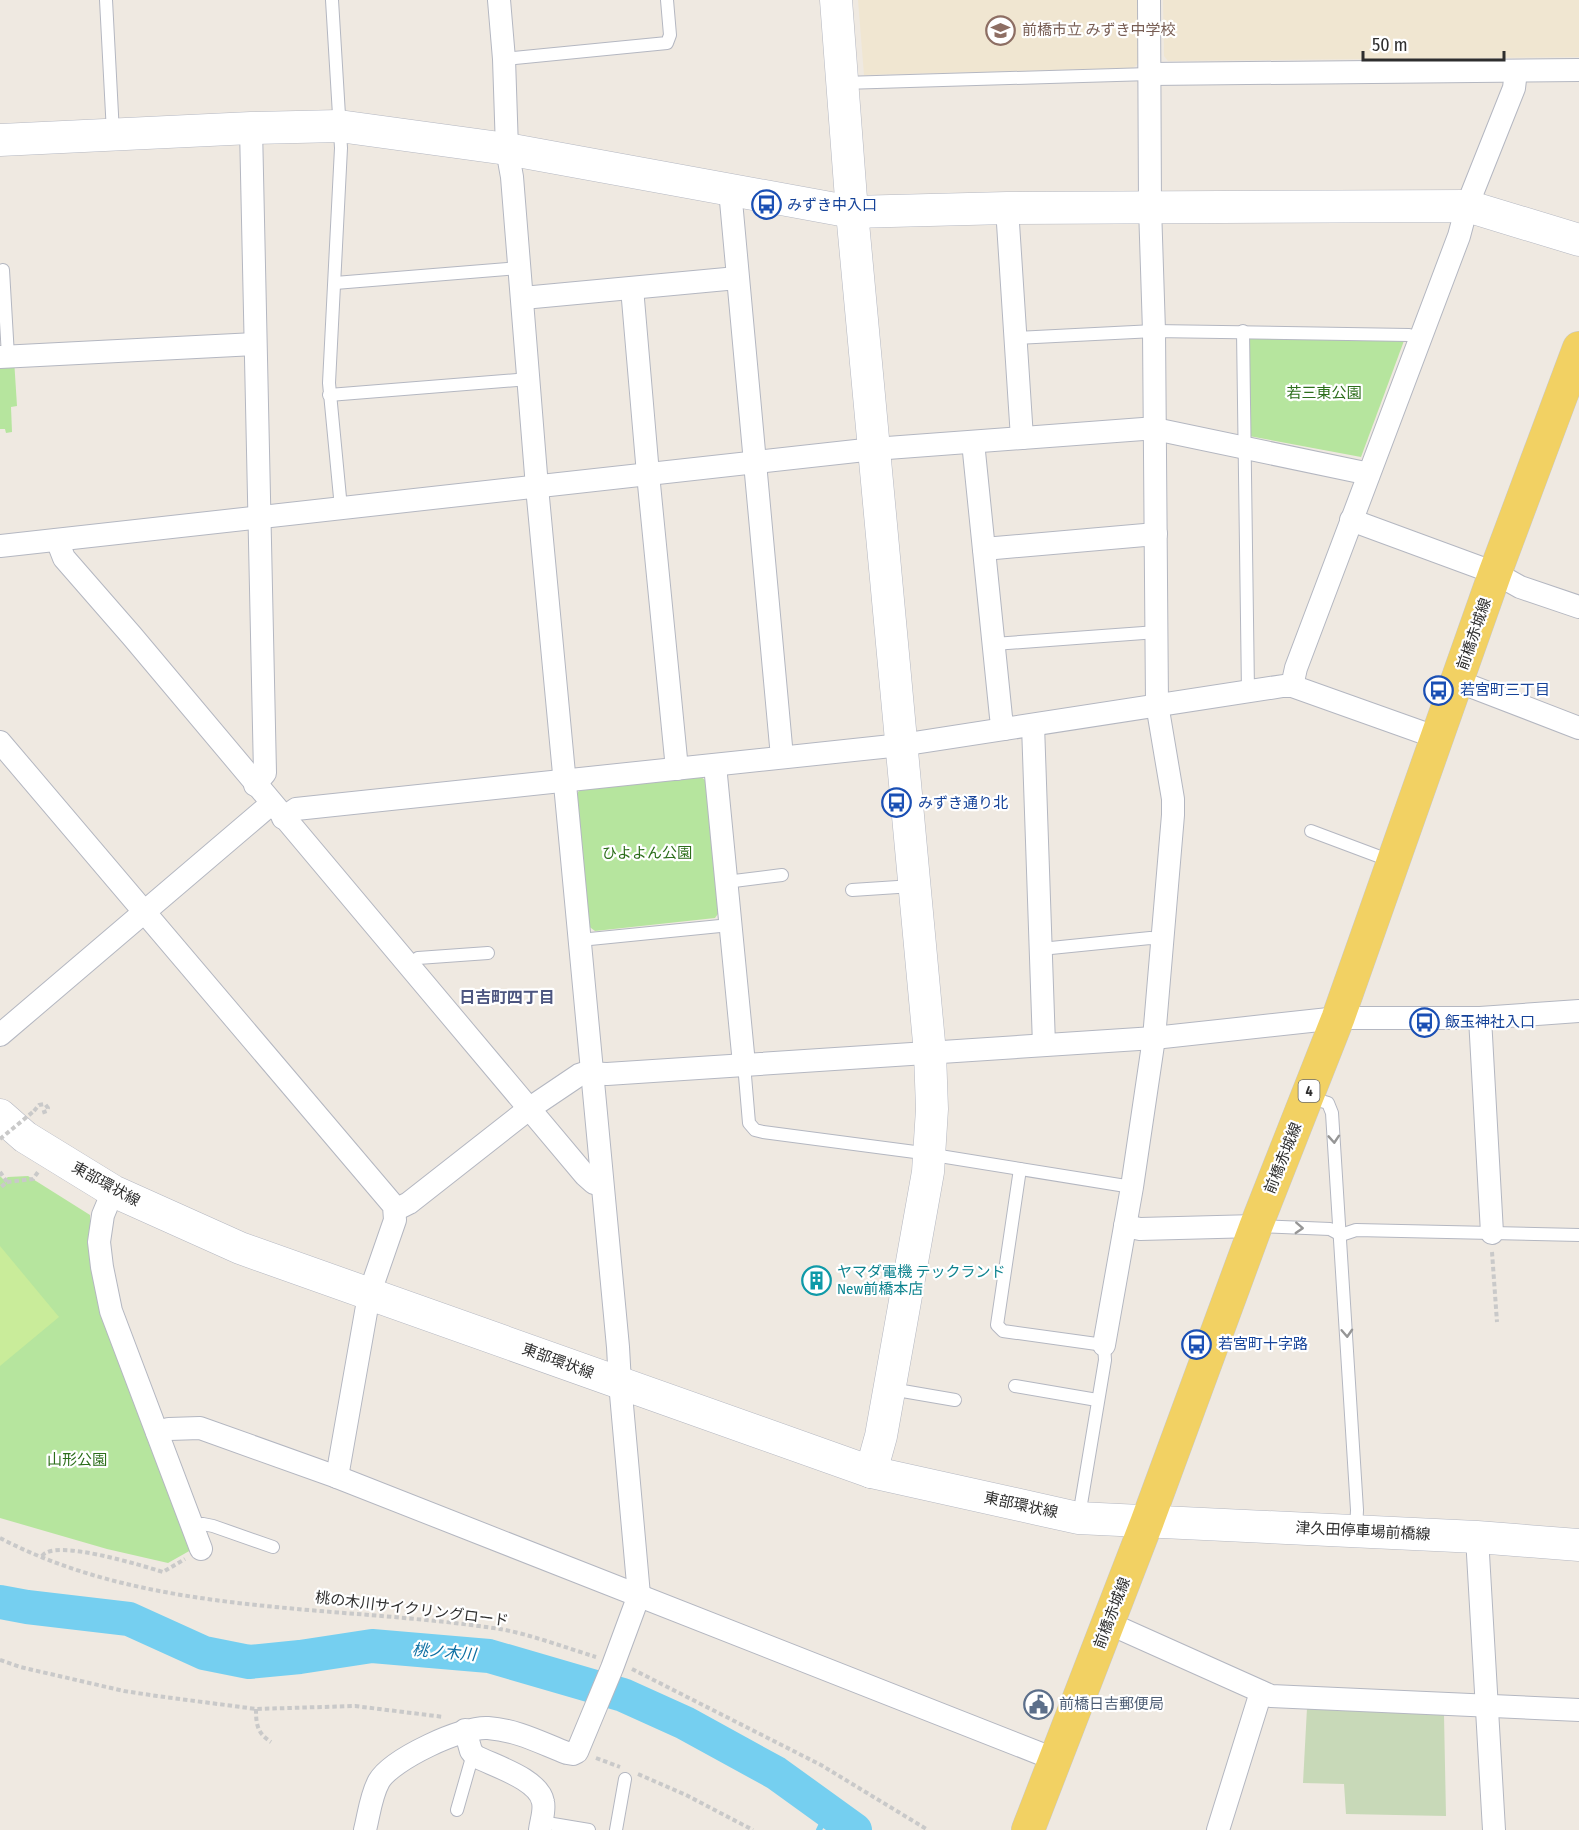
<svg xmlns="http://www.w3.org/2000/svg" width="1579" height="1830" font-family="'Fira Sans Condensed','Noto Sans JP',sans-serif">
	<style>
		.education { fill: #f0e6d1 }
		.green { fill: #b6e59e }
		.cemetery { fill: #c8d9b8 }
		.pitch { fill: #c9ec9a }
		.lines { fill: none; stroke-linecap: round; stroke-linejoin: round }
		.stream { stroke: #75cff0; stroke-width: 6 }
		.river { stroke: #75cff0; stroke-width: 34 }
		.lane-casing { stroke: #b4b7c1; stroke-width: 14 }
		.street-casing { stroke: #b4b7c1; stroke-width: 24 }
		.secondary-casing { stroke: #b4b7c1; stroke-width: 33 }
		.primary-casing { stroke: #c9c9c9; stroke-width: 34 }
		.path { stroke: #c9c9c9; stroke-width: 4; stroke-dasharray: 4.5 3; stroke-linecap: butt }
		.lane { stroke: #fff; stroke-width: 12 }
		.street { stroke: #fff; stroke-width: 22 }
		.secondary { stroke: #fff; stroke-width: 32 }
		.primary { stroke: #f2d163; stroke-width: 33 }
		.path-bridge { stroke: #c9c9c9; stroke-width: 4; stroke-dasharray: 4.5 3; stroke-linecap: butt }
		.oneway { stroke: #969696 }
		.labels { text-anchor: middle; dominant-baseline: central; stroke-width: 4.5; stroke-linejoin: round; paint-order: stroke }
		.shield { fill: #fff; stroke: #6d6d6d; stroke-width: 1.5 }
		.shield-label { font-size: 14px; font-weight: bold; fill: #2e2e2e }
		.education-label { font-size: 15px; fill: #785e54; stroke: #fff; text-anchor: start }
		.transit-label { font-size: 15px; fill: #164399; stroke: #fff; text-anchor: start }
		.park-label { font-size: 15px; fill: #2c6e1b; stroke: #fff }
		.street-label { font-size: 15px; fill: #2e2e2e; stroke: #fff }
		.culture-label { font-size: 15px; fill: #0d838f; stroke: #fff; text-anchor: start }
		.service-label { font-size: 15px; fill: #4e5e75; stroke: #fff; text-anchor: start }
		.neighbourhood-label { font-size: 16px; font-weight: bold; fill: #4d5680; stroke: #fff }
		.water-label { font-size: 16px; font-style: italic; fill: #0d6fa3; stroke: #fff }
	</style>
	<rect width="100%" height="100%" fill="#efe9e1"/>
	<g class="education">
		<polygon points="858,0 1140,0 1141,61 1133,68 864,75"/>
		<polygon points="1163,0 1579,0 1579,57 1168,61 1164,56"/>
	</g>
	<g class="green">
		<polygon points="1249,334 1405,338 1361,457 1249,436"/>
		<polygon points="14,359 17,406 11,407 12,432 6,433 5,429 0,429 0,360"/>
		<polygon points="700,776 706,781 720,911 715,918 595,931 587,925 576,795 581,788"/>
		<polygon points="0,1176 4,1180 8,1177 28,1176 90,1215 92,1255 191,1550 168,1563 107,1549 0,1518"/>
	</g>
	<polygon class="cemetery" points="1307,1708 1444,1715 1446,1816 1346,1814 1344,1784 1303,1783"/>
	<polygon class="pitch" points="0,1246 59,1317 0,1366"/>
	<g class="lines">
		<polyline class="stream" points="819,1830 828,1811"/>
		<polyline class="river" points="0,1602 27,1607 129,1619 204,1653 249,1662 300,1657 372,1646 489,1656 623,1695 685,1723 776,1773 855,1830"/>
		<defs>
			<g id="lane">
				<polyline points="106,0 113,133"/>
				<polyline points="332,0 341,148 329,383 341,508"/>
				<polyline points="504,59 667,43 670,35 667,0"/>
				<polyline points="843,83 1150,74"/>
				<polyline points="3,270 8,356"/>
				<polyline points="335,283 520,268"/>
				<polyline points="1243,331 1248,691"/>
				<polyline points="1016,338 1154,331 1409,335 1420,338"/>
				<polyline points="329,395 529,379"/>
				<polyline points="994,644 1157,632"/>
				<polyline points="1311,831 1391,861"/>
				<polyline points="726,882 782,875"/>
				<polyline points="852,890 913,886"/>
				<polyline points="580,940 730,925"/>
				<polyline points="1041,949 1150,938 1163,940"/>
				<polyline points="407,965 418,958 488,953"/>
				<polyline points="744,1064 749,1123 755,1130 763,1132 915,1152 1132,1187"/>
				<polyline points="1308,1097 1328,1103 1332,1113 1357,1510 1356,1531"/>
				<polyline points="1020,1169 997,1325 1003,1331 1104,1345 1105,1360 1079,1516"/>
				<polyline points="1259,1226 1330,1229 1341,1235 1356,1230 1579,1235"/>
				<polyline points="1015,1386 1097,1400"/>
				<polyline points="891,1389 955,1400"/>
				<polyline points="192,1525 203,1524 213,1526 273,1547"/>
				<polyline points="457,1810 471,1761 475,1756"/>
				<polyline points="541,1822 589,1830"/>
				<polyline points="616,1830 625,1779"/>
			</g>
			<g id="street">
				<polyline points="1150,74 1579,70"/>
				<polyline points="251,128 265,773 255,785"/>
				<polyline points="730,190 782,757"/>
				<polyline points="1007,208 1022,438"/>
				<polyline points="632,288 648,474 677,769"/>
				<polyline points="523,298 737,278"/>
				<polyline points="0,357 255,344"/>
				<polyline points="973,442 1001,717 1004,729"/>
				<polyline points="1351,520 1495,573 1520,587 1579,607"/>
				<polyline points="57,540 64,558 132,636 585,1175 594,1183 602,1184"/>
				<polyline points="0,546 874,449 1143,429 1155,429 1360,472 1368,476"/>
				<polyline points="984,549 1156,534"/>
				<polyline points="1457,681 1579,728"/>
				<polyline points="1292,686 1296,668 1459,236 1467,206 1514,88 1516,71"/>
				<polyline points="1033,725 1044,1045"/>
				<polyline points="0,742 394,1206 395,1220 369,1295 337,1477"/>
				<polyline points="715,765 744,1064"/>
				<polyline points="283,818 296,809 901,745 1283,686 1292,686 1438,738"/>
				<polyline points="1480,1018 1492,1233"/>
				<polyline points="0,1035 271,804"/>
				<polyline points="113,1191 103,1215 99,1242 102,1267 111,1311 201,1549"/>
				<polyline points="395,1210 409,1203 530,1108 579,1075 585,1073 607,1074 1154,1038 1338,1018 1480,1018 1579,1011"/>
				<polyline points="1125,1226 1140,1229 1256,1226"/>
				<polyline points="1104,1345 1132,1187 1154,1038 1173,815 1173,799 1157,704 1154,331 1150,207 1149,0"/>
				<polyline points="157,1432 169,1429 200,1428 337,1477 1054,1759"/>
				<polyline points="1477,1537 1494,1830"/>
				<polyline points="1108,1623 1271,1696 1579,1710"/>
				<path d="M 465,1730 L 471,1751 L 475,1756 C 494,1766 539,1779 543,1802 C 545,1811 541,1821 540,1830"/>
				<path d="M 365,1830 C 369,1814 371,1795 379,1781 C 392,1759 463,1726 488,1728 C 517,1730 541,1743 567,1753 L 573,1754 L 577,1752 L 612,1668 L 639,1595 L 620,1383 L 618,1347 L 537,487 L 512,177 L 507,149 L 504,59 L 499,0"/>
				<polyline points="1218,1830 1261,1692"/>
			</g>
			<g id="secondary">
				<polyline points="836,0 852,212 930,1053 932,1109 928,1172 881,1436 871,1472"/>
				<polyline points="0,140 251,128 339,126 507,149 852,212 1007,208 1467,206 1579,240"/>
				<polyline points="0,1115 25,1137 113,1191 240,1248 871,1472 1078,1518 1477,1537 1579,1545"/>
			</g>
			<polyline id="primary" points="1028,1830 1147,1522 1256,1226 1338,1018 1495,573 1579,348"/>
		</defs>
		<use href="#lane" class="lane-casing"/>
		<use href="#street" class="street-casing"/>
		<use href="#secondary" class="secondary-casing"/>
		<use href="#primary" class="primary-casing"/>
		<g class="path">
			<polyline points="34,1111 39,1105 45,1104 48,1108 47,1111 41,1113"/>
			<polyline points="0,1172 7,1182 0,1188"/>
			<polyline points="7,1182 33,1179 38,1172"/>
			<polyline points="1492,1252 1497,1322"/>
			<path d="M 0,1538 C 151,1617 335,1604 500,1629 C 529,1634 567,1648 596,1657"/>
			<path d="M 42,1556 C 54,1538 143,1566 163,1572 L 185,1559"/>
			<polyline points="0,1660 20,1667 124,1691 157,1696 256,1709 355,1706 444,1717"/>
			<polyline points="632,1669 821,1765 928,1830"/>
			<path d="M 256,1709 C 256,1724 257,1733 271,1742"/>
			<polyline points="596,1758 620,1767"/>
			<polyline points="638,1774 686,1795 753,1830"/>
		</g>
		<use href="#lane" class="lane"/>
		<use href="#street" class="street"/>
		<use href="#secondary" class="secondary"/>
		<use href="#primary" class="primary"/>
		<polyline class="path-bridge" points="0,1139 34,1111"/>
	</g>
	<defs><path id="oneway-chevron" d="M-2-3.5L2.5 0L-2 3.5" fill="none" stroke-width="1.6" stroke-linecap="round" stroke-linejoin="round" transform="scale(1.5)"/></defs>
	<g class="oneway">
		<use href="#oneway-chevron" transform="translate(1334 1139) rotate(86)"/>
		<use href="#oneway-chevron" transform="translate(1299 1228) rotate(3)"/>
		<use href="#oneway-chevron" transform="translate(1347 1333) rotate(87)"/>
	</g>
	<defs>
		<symbol id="school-ring" viewBox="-11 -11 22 22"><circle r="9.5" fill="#fff" stroke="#8d6e63" stroke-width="1.5"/><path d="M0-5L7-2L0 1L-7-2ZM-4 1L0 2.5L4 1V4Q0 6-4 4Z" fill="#8d6e63"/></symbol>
		<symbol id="bus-ring" viewBox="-11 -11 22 22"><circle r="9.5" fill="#fff" stroke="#1a4fb4" stroke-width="1.5"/><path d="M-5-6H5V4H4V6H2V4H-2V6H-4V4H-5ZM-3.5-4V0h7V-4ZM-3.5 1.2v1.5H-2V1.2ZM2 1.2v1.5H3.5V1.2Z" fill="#1a4fb4"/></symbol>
		<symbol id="building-ring" viewBox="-11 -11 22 22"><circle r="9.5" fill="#fff" stroke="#0f9aa8" stroke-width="1.5"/><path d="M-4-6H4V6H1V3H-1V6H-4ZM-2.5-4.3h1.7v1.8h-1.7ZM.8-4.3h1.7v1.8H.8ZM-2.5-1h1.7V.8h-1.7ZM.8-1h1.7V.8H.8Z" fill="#0f9aa8"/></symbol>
		<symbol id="civic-ring" viewBox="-11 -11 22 22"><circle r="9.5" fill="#fff" stroke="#5c6f8a" stroke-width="1.5"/><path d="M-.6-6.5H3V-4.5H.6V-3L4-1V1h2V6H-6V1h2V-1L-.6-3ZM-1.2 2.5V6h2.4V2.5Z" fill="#5c6f8a"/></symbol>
	</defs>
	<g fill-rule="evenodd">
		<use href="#school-ring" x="984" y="14" width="33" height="33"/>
		<use href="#bus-ring" x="750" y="188" width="33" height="33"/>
		<use href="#bus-ring" x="1422" y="674" width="33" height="33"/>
		<use href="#bus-ring" x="880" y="786" width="33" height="33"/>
		<use href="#bus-ring" x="1408" y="1006" width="33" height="33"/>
		<use href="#building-ring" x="800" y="1264" width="33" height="33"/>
		<use href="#bus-ring" x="1180" y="1328" width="33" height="33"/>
		<use href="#civic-ring" x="1022" y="1688" width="33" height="33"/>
	</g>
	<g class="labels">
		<rect class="shield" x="1298.5" y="1080" width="21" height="22" rx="4.5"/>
		<g class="shield-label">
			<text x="1309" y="1091">4</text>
		</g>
		<g class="education-label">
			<text x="1022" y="30">前橋市立 みずき中学校</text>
		</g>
		<g class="transit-label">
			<text x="787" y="205">みずき中入口</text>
			<text x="1460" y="690">若宮町三丁目</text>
			<text x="918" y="803">みずき通り北</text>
			<text x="1445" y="1022">飯玉神社入口</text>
			<text x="1218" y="1344">若宮町十字路</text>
		</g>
		<g class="park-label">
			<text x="1324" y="393">若三東公園</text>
			<text x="647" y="853">ひよよん公園</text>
			<text x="77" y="1460">山形公園</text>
		</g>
		<g class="street-label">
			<text transform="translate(1474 634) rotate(-71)">前橋赤城線</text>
			<text transform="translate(1283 1158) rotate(-68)">前橋赤城線</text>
			<text transform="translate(106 1184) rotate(29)">東部環状線</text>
			<text transform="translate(558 1361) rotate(20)">東部環状線</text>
			<text transform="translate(1021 1505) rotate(12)">東部環状線</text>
			<text transform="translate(1363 1531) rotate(3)">津久田停車場前橋線</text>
			<text transform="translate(412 1609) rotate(7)">桃の木川サイクリングロード</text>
			<text transform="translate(1112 1613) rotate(-69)">前橋赤城線</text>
		</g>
		<g class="culture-label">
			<text x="837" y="1272">ヤマダ電機 テックランド<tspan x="837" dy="17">New前橋本店</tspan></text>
		</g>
		<g class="service-label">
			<text x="1059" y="1704">前橋日吉郵便局</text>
		</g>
		<g class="neighbourhood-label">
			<text x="507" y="997">日吉町四丁目</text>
		</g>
		<g class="water-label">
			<text transform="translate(444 1652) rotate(5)">桃ノ木川</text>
		</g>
	</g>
	<path d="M1363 51v9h141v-9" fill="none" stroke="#2e2e2e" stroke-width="3"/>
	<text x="1372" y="51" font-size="18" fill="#2e2e2e" stroke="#ffffff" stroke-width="4.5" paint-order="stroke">50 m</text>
</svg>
